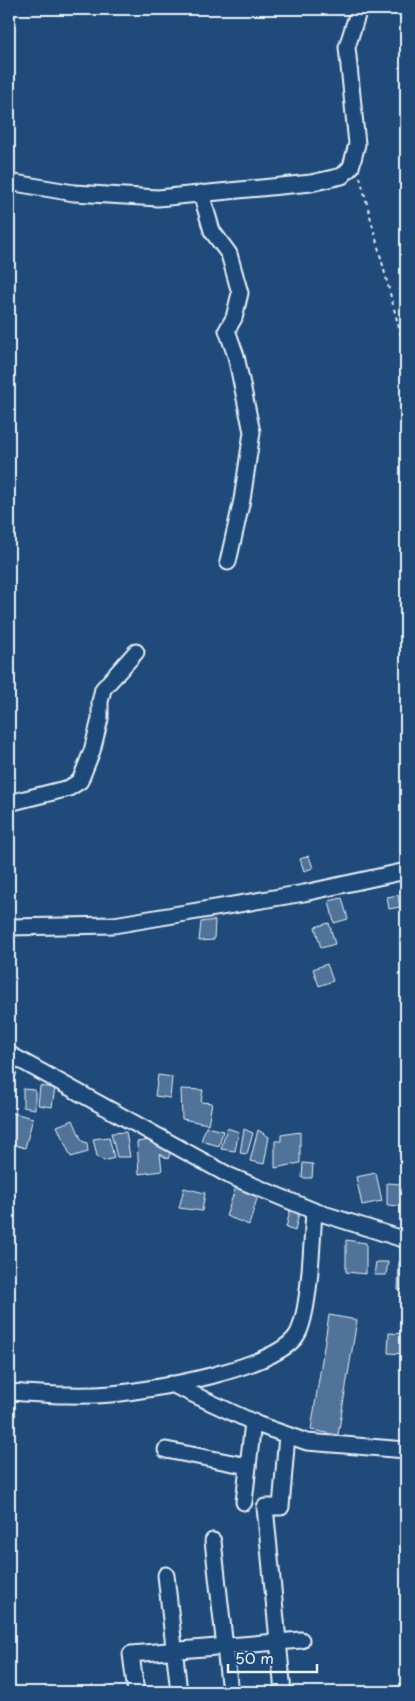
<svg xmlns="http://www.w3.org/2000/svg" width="415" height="1701" font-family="'Playpen Sans',sans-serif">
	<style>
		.building { fill: #517399; stroke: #e8f1f8 }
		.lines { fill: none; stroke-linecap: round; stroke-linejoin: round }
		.minor-casing { stroke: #e8f1f8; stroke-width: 19 }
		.path { stroke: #e8f1f8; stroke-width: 2; stroke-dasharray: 4 4; stroke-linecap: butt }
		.minor { stroke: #1f4a7a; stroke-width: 15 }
	</style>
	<rect width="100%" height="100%" fill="#1f4a7a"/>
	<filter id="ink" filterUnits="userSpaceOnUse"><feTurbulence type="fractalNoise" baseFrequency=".02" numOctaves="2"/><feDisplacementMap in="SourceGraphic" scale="10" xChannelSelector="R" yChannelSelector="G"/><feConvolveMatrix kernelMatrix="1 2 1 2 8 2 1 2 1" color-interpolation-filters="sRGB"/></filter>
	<g filter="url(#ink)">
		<g class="building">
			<polygon points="309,856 313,868 304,871 300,859"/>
			<polygon points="398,895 400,907 389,909 387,897"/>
			<polygon points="342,898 348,919 334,923 329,901"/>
			<polygon points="215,920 214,940 199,941 201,922"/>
			<polygon points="329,923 335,944 321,948 315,927"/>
			<polygon points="327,964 333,981 319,986 313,969"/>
			<polygon points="9,1069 17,1072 11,1091 9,1090"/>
			<polygon points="158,1075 172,1077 170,1098 155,1096"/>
			<polygon points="40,1086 55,1088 52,1107 38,1105"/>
			<polygon points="23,1089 35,1090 35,1109 23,1107"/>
			<polygon points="181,1089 203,1090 201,1102 212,1103 208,1124 182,1119"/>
			<polygon points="9,1112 33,1118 25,1148 9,1143"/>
			<polygon points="73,1120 82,1141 87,1143 88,1152 71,1157 57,1126"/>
			<polygon points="206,1127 223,1131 219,1146 201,1141"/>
			<polygon points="227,1128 239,1132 235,1151 221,1149"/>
			<polygon points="244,1129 253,1133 247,1154 240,1153"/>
			<polygon points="258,1130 269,1137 264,1164 250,1161"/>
			<polygon points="126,1132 130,1157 117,1157 111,1133"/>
			<polygon points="300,1132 300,1163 275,1168 275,1141 281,1141 281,1135"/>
			<polygon points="109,1137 114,1158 104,1161 97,1156 93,1139"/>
			<polygon points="156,1139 172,1149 168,1159 160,1154 162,1171 139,1174 137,1142"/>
			<polygon points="303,1163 313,1164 312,1178 302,1178"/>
			<polygon points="376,1173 382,1201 362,1205 356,1177"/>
			<polygon points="238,1181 259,1192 249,1225 226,1216"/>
			<polygon points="387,1183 401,1184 401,1206 387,1205"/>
			<polygon points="184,1188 205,1193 202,1211 179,1208"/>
			<polygon points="290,1210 299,1213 295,1231 286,1228"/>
			<polygon points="346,1240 366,1243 366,1274 346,1272"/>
			<polygon points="406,1261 406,1290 398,1290 399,1262"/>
			<polygon points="376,1262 388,1262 386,1275 374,1275"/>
			<polygon points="329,1315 357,1320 338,1435 311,1430"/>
			<polygon points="389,1333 406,1334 406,1354 388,1353"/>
		</g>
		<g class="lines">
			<defs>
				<g id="minor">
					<polyline points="9,182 74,193 158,198 311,183 342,176 351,167 357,144 347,47 359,9"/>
					<polyline points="201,193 212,231 229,254 240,293 234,318 227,330 236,356 252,432 242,500 228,562"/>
					<polyline points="9,803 69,788 80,781 92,751 100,719 100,702 103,689 136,652"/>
					<polyline points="9,927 114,925 304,893 406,871"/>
					<polyline points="9,1054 230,1176 314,1211 406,1240"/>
					<polyline points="171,1384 259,1425 307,1442 406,1450"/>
					<path d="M 9,1392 C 43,1394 77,1397 111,1394 C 152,1390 275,1369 297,1335 C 310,1313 312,1239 314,1211"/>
					<polyline points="166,1450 248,1466"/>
					<polyline points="244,1502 253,1422"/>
					<polyline points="213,1541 230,1692"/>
					<polyline points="166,1575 179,1692"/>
					<polyline points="136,1692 131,1654 301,1640"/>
					<polyline points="283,1692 265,1507 281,1507 287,1435"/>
				</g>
			</defs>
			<use href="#minor" class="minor-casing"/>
			<polyline class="path" points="360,177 406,355"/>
			<use href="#minor" class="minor"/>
		</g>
	</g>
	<rect width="415" height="1701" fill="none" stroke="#1f4a7a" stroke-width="30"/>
	<rect x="15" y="15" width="385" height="1671" fill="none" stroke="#e8f1f8" stroke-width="2" filter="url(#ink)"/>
	<path d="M228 1664v8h89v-8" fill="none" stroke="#e8f1f8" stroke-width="2.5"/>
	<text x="235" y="1664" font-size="15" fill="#e8f1f8" stroke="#1f4a7a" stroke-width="4" paint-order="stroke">50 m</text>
</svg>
